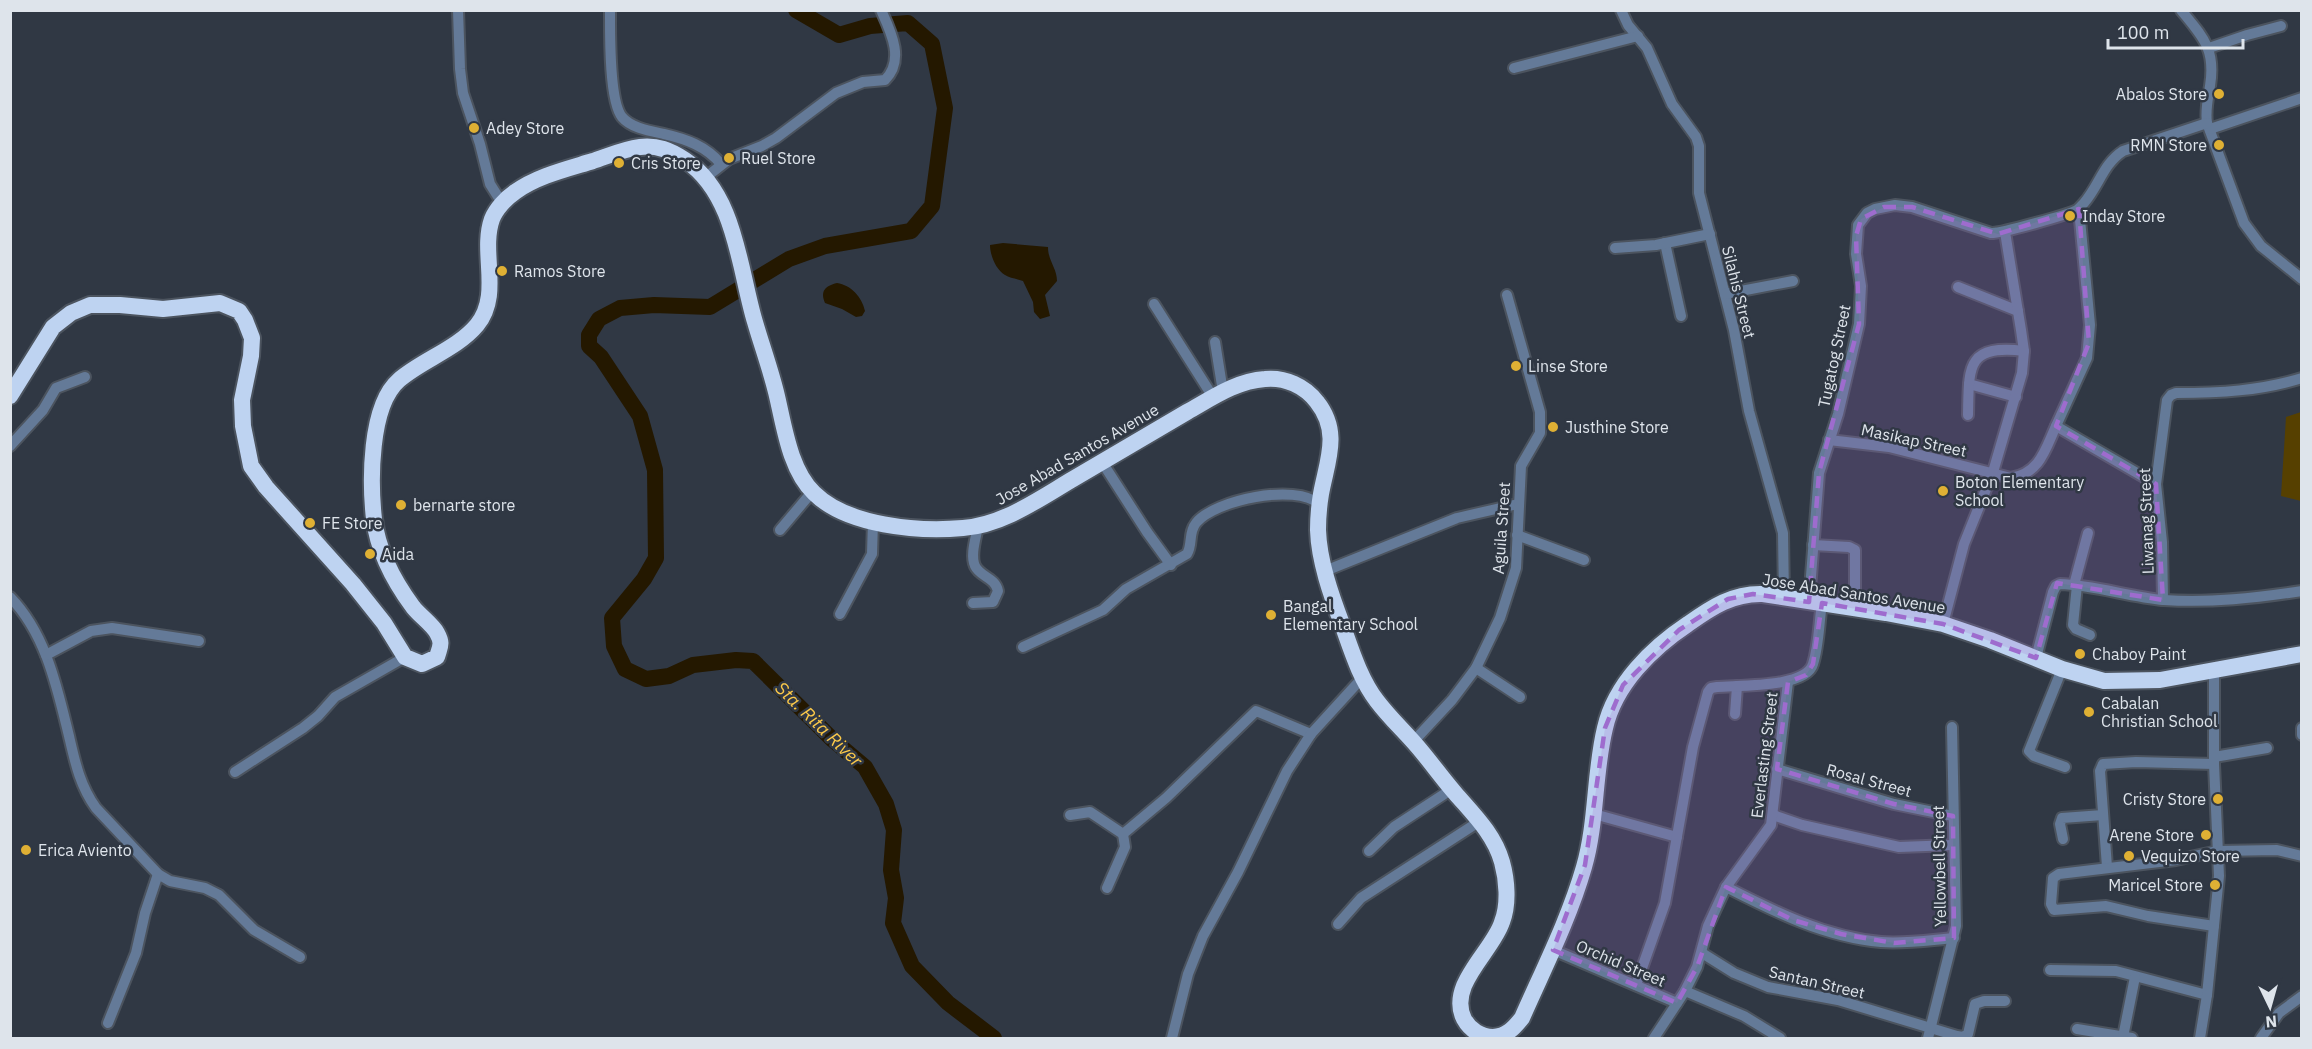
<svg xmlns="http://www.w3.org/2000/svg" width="2312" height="1049" font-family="'IBM Plex Sans',sans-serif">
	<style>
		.green { fill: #564000 }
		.water { fill: #241800 }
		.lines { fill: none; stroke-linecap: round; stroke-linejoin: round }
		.river { stroke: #241800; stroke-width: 16 }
		.minor-casing { stroke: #4c545f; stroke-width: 14 }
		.highway-casing { stroke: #4c545f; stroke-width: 20 }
		.minor { stroke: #647a98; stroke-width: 10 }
		.highway { stroke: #bed3f1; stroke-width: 16 }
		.marked { fill: #9e6cce; fill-opacity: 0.2; stroke: #9e6cce; stroke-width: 4.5; stroke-dasharray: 12 8; stroke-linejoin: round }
		.poi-dot { fill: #dfb034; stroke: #303844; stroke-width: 2 }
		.labels { text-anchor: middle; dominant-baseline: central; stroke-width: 5; stroke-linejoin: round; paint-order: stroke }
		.poi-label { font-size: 16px; fill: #dee4eb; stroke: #303844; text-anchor: start }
		.street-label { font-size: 16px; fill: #dee4eb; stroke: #303844 }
		.water-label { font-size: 18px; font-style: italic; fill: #fbc949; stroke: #303844 }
	</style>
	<rect width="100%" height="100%" fill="#303844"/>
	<polygon class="green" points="2301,412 2302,412 2301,501 2281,496 2286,417"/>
	<g class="water">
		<path d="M 1003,243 L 1048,247 C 1048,261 1057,268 1057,281 L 1045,295 L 1050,316 L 1040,319 L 1034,312 L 1033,302 L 1023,281 C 1017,279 1010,278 1005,275 C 995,269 990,254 990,245 Z"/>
		<path d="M 837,283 C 851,285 862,297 865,311 L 862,316 L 856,317 L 842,309 L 825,303 C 820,291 825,286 837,283 Z"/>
	</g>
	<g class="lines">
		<polyline class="river" points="796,10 839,35 870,26 908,23 932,44 945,108 932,206 911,231 825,246 789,259 710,307 654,305 620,308 599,319 589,335 589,346 601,357 640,416 655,470 656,558 644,579 612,618 614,646 625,669 646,679 669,676 693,665 736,660 753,661 833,740 865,767 886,804 894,830 891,870 896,898 893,923 912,966 948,1003 994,1038"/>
		<defs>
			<g id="minor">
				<polyline points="458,10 460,69 463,93 480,144 490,184 502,203"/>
				<path d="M 610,10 C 610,32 609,101 622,117 C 631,128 650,131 664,134 C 686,139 706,146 721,164"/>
				<polyline points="1621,10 1628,25 1647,48 1672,104 1696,137 1699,146 1699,193 1734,330 1749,411 1783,533 1784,598"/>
				<path d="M 2181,10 C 2203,37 2216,49 2210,86 C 2208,98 2205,110 2207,123 L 2244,223 L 2261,246 L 2302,279"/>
				<polyline points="2209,48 2247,35 2281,26"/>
				<polyline points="1514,68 1638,36"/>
				<polyline points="2210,129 2302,98"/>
				<path d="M 705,178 L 729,159 L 762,146 L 776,138 L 836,93 L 863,82 L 885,80 C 905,60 891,32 881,10"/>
				<polyline points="2079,209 2090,325 2087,358 2056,426 2156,484"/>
				<polyline points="1665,243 1681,316"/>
				<polyline points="1615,248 1656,245 1710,234"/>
				<polyline points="1958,287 2018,311"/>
				<polyline points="1725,294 1793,281"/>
				<polyline points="1154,304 1213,397"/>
				<polyline points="1215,342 1223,392"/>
				<polyline points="1969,384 2016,397"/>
				<path d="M 1968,415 C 1969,367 1966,344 2024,351"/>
				<path d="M 1829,440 L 1889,447 L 2011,478 C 2040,473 2045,450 2056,426"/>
				<polyline points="10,446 43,410 56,388 85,377"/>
				<polyline points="1102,462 1147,532 1171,565"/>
				<polyline points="780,530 812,492"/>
				<polyline points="1517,535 1584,560"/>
				<polyline points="1813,545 1849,547 1855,550 1855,608"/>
				<polyline points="1325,571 1457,518 1518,504"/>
				<polyline points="2074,585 2088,533"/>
				<polyline points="2077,585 2073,625 2076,629 2090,635"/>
				<path d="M 10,597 C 46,634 57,687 69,736 C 75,762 80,786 96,808 L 158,874 L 170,881 L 205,888 L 219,895 L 254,930 L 300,957"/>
				<path d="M 2163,600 L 2162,542 L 2156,484 L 2167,400 L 2171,395 L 2176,393 C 2218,393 2261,391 2302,378"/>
				<path d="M 1809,602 L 1819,473 L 1838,414 L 1859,324 L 1861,286 L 1856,254 L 1858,225 L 1867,213 L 1875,209 L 1895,205 L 1912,207 L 1991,233 C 1999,234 2070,214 2077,210 C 2080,208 2082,205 2084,203 C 2099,186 2103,164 2123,151 L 2207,123"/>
				<path d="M 973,603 L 993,602 L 998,591 C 995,577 980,577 975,566 C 970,555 976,538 978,526"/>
				<polyline points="840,614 872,554 873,522"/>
				<polyline points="1943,624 1964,544 1993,472 2022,373 2024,351 2021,330 2005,232"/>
				<path d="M 1023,647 L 1103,610 L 1126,589 L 1187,554 C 1193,544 1188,533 1196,523 C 1214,500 1296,483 1319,504"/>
				<polyline points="46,655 91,631 112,628 199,641"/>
				<path d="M 2036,658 L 2053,592 L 2056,586 L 2060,584 C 2095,585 2129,597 2164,600 C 2211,603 2256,598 2302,591"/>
				<polyline points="1476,668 1520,697"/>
				<polyline points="2062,669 2029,751 2034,756 2065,767"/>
				<polyline points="1735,714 1737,686"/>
				<polyline points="2302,728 2302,735"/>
				<polyline points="1413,742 1452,700 1476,668 1500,618 1516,568 1521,466 1540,433 1540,412 1507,295"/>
				<polyline points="2214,757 2267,748"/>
				<polyline points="1777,769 1894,804 1953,816"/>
				<polyline points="235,772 303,728 318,716 335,697 405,657"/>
				<polyline points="1594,814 1677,837"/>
				<polyline points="1070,815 1090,812 1123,834"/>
				<polyline points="1773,815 1802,825 1899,847 1953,845"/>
				<polyline points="2063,839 2060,824 2062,818 2103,815"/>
				<polyline points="1369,851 1394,827 1452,789"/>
				<polyline points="2107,867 2100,771 2103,764 2136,762 2214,764"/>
				<path d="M 1726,887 C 1775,912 1825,937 1881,942 C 1905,944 1930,940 1954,938"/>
				<polyline points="1107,888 1125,847 1123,834 1166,798 1256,711 1311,734"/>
				<polyline points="1338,924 1361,898 1480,821"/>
				<polyline points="2214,926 2148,916 2106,906 2054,910 2051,904 2053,878 2059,874 2176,860 2218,851 2277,850 2302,856"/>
				<polyline points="1553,950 1677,1003"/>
				<polyline points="1702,953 1734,973 1768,987 1838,1000 1957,1036 1963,1037 1968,1034 1975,1004 1984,1001 2005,1001"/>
				<polyline points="2050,970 2116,971 2207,995 2219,876 2214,764 2214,670"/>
				<path d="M 1636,985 L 1665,903 L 1693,747 L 1708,692 L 1711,688 L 1717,687 C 1739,685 1806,688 1813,664 C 1819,645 1819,623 1822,603"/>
				<polyline points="1685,991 1744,1016 1780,1038"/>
				<polyline points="108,1023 136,953 145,913 158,874"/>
				<polyline points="2077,1029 2132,1038"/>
				<polyline points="2123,1037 2135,977"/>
				<polyline points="1172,1038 1188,974 1203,936 1238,872 1287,771 1311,734 1363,677"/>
				<polyline points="1654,1038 1685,991 1697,967 1708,926 1726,887 1771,825 1788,682"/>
				<polyline points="1928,1038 1956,926 1952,727"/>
				<polyline points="2200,1038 2207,995"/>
				<polyline points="2261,1038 2279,1013 2302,996"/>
			</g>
			<path id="highway" d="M 10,396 L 53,327 L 71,313 L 90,305 L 120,305 L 163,309 L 220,303 L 239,311 L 245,320 L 252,338 L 251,356 L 242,400 L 243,426 L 251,466 L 266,487 L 353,584 L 384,623 L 405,657 L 422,664 L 437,657 C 440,646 443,644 437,633 C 432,624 420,616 413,607 C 393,580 378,552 374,519 C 370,483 369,406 399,380 C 422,360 457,349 477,325 C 502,294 480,253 492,219 C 496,209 506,198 515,192 C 537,176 567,169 593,161 C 608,156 624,149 640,147 C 657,145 670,150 685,160 C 736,194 739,269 755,322 C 762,346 770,368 776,392 C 784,424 789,469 814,493 C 847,526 918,532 963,528 C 1003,525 1039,499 1073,479 C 1111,457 1149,434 1187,412 C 1212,398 1236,381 1265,379 C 1285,377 1305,386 1317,402 C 1341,432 1327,461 1321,494 C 1319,506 1318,518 1318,530 C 1319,561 1331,595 1342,624 C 1351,649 1360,679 1377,701 C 1389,717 1404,731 1417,746 C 1430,761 1442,778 1455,793 C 1474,815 1494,834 1502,862 C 1507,880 1509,904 1502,922 C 1493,951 1447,985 1464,1019 C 1470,1030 1481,1037 1493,1037 C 1507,1036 1514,1028 1522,1018 C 1544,968 1569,919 1584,867 C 1597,822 1594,773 1605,728 C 1615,684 1652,648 1688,624 C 1712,607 1733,593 1763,594 L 1886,613 L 1943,624 L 1990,640 L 2062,669 L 2104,681 L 2160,680 L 2302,654"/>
		</defs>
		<use href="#minor" class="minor-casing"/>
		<use href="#highway" class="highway-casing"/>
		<use href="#minor" class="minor"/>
		<use href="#highway" class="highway"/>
	</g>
	<path class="marked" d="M 1884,207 L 1912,207 L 1998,234 L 2079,209 L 2089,343 L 2056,426 L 2156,484 L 2163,600 L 2057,583 L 2036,658 L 1943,624 L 1822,603 L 1813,664 L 1806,675 L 1788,682 L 1777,769 L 1894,804 L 1953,816 L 1954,938 L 1894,943 L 1841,934 L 1793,920 L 1726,887 L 1697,967 L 1677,1003 L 1553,950 L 1585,865 L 1605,728 L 1623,685 L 1679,630 L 1728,599 L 1753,594 L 1809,602 L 1819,473 L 1859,324 L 1856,236 L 1861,219 Z"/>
	<g class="poi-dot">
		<circle cx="2219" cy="94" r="6"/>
		<circle cx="474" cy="128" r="6"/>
		<circle cx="2219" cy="145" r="6"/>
		<circle cx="729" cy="158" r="6"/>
		<circle cx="619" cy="163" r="6"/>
		<circle cx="2070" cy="216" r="6"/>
		<circle cx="502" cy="271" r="6"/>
		<circle cx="1516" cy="366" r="6"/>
		<circle cx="1553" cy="427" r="6"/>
		<circle cx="1943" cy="491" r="6"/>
		<circle cx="401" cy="505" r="6"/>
		<circle cx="310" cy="523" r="6"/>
		<circle cx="370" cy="554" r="6"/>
		<circle cx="1271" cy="615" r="6"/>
		<circle cx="2080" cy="654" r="6"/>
		<circle cx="2089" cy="712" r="6"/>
		<circle cx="2218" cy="799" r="6"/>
		<circle cx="2206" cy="835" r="6"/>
		<circle cx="26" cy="850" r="6"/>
		<circle cx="2129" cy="856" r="6"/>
		<circle cx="2215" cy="885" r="6"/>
	</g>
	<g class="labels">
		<g class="poi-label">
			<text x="2207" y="94" text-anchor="end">Abalos Store</text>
			<text x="486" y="128">Adey Store</text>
			<text x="2207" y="145" text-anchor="end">RMN Store</text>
			<text x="741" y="158">Ruel Store</text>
			<text x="631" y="163">Cris Store</text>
			<text x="2082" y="216">Inday Store</text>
			<text x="514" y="271">Ramos Store</text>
			<text x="1528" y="366">Linse Store</text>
			<text x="1565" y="427">Justhine Store</text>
			<text x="1955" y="482">Boton Elementary<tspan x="1955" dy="18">School</tspan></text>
			<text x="413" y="505">bernarte store</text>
			<text x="322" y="523">FE Store</text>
			<text x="382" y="554">Aida</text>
			<text x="1283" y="606">Bangal<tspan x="1283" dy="18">Elementary School</tspan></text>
			<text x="2092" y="654">Chaboy Paint</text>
			<text x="2101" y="703">Cabalan<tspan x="2101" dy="18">Christian School</tspan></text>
			<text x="2206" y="799" text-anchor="end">Cristy Store</text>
			<text x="2194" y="835" text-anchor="end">Arene Store</text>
			<text x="38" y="850">Erica Aviento</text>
			<text x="2141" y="856">Vequizo Store</text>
			<text x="2203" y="885" text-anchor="end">Maricel Store</text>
		</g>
		<g class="street-label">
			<text transform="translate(1739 292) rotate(76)">Silahis Street</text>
			<text transform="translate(1834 356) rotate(-78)">Tugatog Street</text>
			<text transform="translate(1914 440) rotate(12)">Masikap Street</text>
			<text transform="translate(1077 454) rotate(-30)">Jose Abad Santos Avenue</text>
			<text transform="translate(2146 521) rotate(-92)">Liwanag Street</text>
			<text transform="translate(1501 528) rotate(-86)">Aguila Street</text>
			<text transform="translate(1854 593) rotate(9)">Jose Abad Santos Avenue</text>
			<text transform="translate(1764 755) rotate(-83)">Everlasting Street</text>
			<text transform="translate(1869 780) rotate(15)">Rosal Street</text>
			<text transform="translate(1939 866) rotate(-91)">Yellowbell Street</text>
			<text transform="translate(1621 963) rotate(23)">Orchid Street</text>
			<text transform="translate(1817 982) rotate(13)">Santan Street</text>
		</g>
		<g class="water-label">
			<text transform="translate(819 724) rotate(44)">Sta. Rita River</text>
		</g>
	</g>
	<rect width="2312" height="1049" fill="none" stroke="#dee4eb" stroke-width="24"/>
	<g transform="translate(2270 1007) rotate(175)" stroke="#303844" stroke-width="4.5" paint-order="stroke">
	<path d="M0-4.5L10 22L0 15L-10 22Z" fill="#dee4eb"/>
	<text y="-9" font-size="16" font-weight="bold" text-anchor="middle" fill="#dee4eb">N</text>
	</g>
	<path d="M2108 39v9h135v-9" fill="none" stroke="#dee4eb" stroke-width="3"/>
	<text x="2117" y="39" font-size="18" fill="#dee4eb" stroke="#303844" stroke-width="4.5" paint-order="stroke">100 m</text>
</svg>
